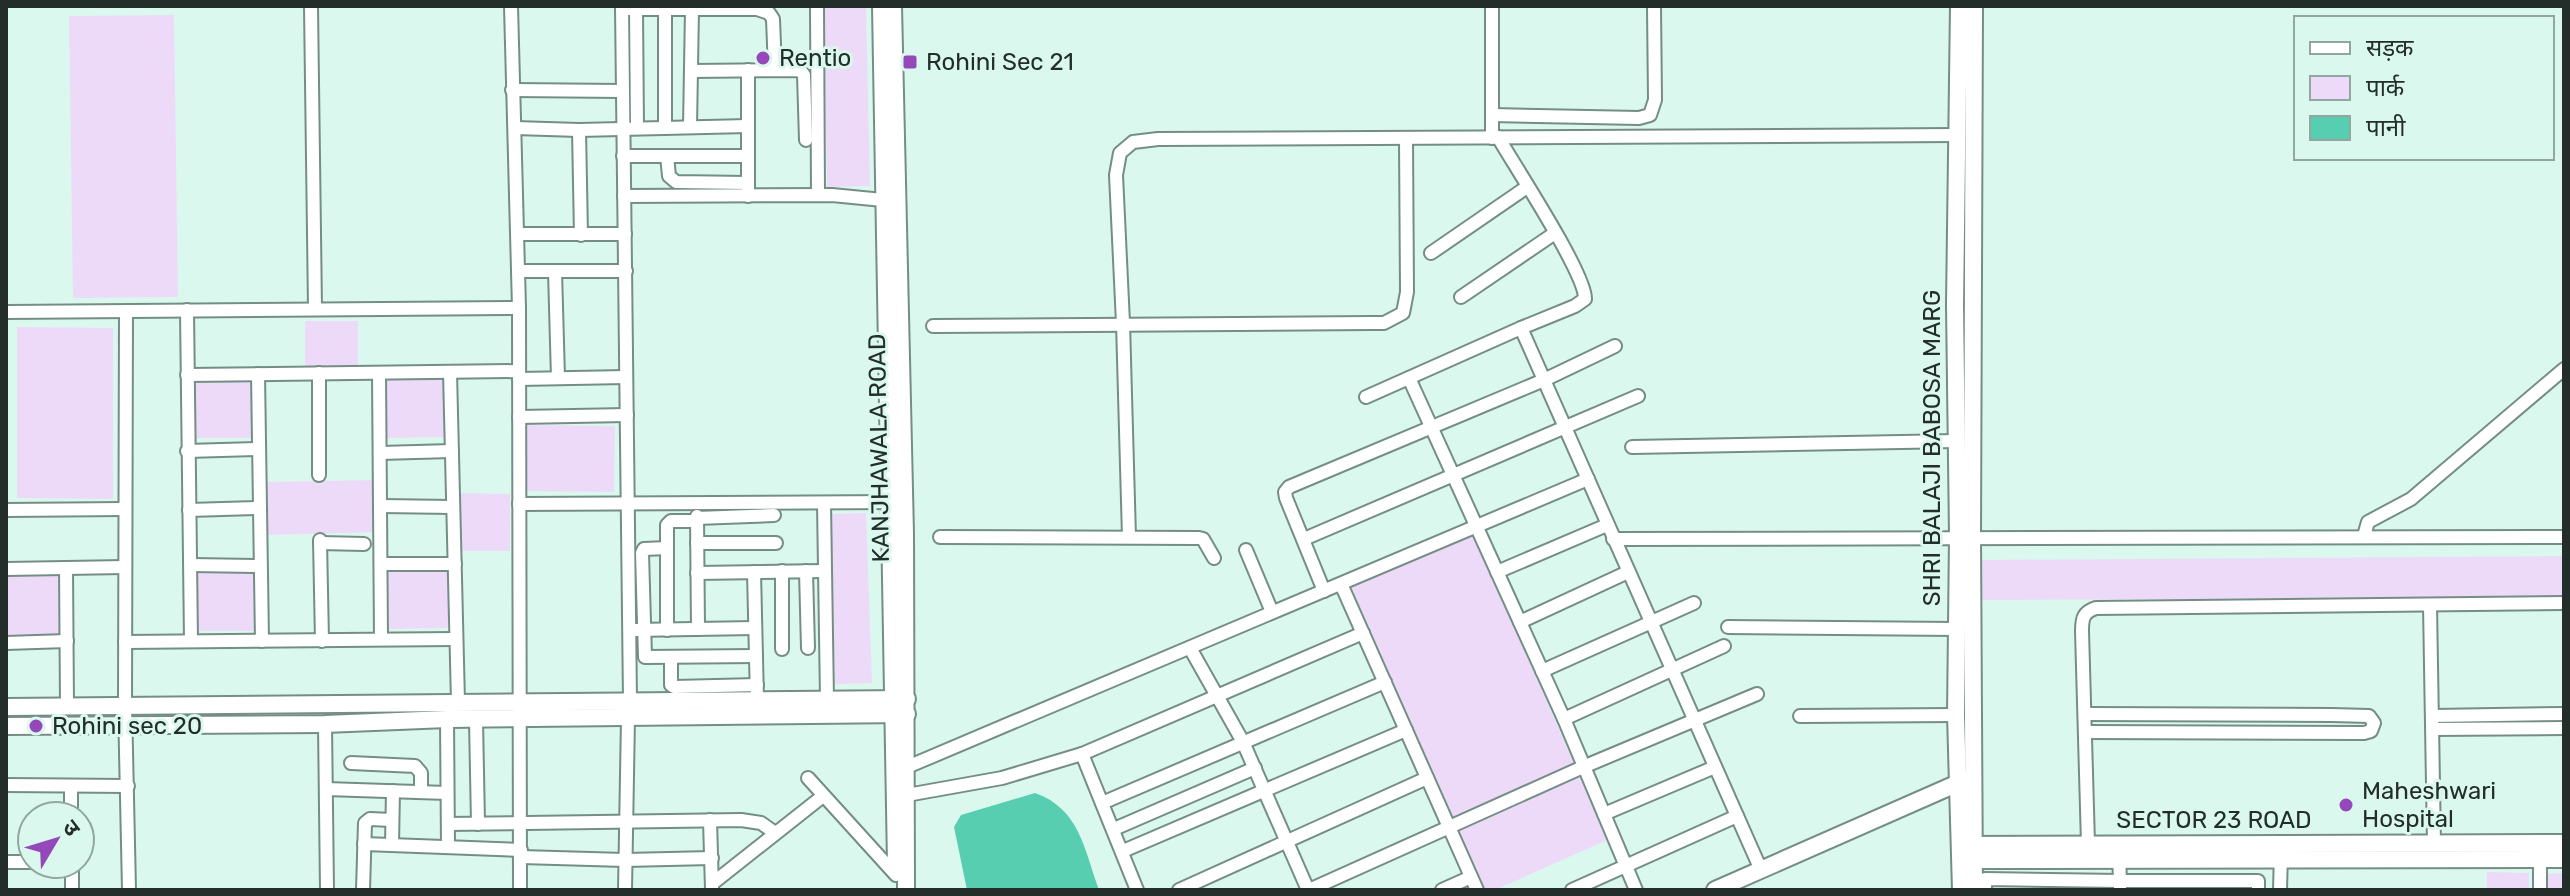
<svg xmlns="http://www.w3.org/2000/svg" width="2570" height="896" font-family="Rubik,'Noto Sans Devanagari',sans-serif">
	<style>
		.green { fill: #eddaf9 }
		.water { fill: #58ceb1 }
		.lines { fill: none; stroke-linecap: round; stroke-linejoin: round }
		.street-casing { stroke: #748e86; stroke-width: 16 }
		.secondary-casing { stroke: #748e86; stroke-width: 20 }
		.street { stroke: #fff; stroke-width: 12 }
		.secondary { stroke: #fff; stroke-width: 16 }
		.poi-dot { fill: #9448b9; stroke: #dbf8ef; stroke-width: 3 }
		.labels { text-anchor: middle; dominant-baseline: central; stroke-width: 6; stroke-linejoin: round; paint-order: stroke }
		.poi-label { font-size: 24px; fill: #232d2a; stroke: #dbf8ef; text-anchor: start }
		.street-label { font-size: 24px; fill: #232d2a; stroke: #dbf8ef }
	</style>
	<rect width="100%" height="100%" fill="#dbf8ef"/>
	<g class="green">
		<polygon points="824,8 866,8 870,186 827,187"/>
		<polygon points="174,15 178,297 73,298 69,16"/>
		<rect x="305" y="321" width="53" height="45"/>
		<polygon points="17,327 113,328 113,499 17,498"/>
		<polygon points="445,378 446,437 386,438 385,379"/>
		<polygon points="193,379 253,379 254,438 194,438"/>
		<polygon points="527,425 615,426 614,492 527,491"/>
		<polygon points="381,480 382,532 266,535 265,482"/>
		<polygon points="461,493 510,494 510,551 461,551"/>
		<polygon points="866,513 872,683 835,684 829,514"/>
		<polygon points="1473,531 1607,840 1495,890 1483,890 1347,586"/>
		<polygon points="2564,556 2564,597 1978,600 1978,560"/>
		<polygon points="448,569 448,628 389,629 388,570"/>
		<polygon points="195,572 254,572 255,631 195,631"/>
		<polygon points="6,576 59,576 60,635 6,635"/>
		<polygon points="2487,872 2529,873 2529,890 2487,890"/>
		<polygon points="2564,873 2564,890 2544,890 2544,874"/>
	</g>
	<path class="water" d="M 1035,793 C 1080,809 1084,849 1099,890 L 967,890 L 954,827 L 961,815 Z"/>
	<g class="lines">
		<defs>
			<g id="street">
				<polyline points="311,6 315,309"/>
				<polyline points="511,6 519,308 520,890"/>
				<polyline points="622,6 630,701"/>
				<polyline points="817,6 818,195"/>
				<polyline points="622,9 757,9 769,13 773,19 775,70"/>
				<polyline points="636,9 637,128"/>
				<polyline points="665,9 665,128"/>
				<polyline points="748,70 748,196"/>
				<polyline points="691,71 800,70 804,75 806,140"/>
				<polyline points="512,90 623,91"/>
				<polyline points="1492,115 1639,118 1650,115 1655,100 1654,6"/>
				<polyline points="690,127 692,9"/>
				<polyline points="515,128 579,130 748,126"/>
				<polyline points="579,130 581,235"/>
				<polyline points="1492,138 1492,6"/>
				<polyline points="623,156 748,156"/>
				<polyline points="667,156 669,176 676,182 748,183"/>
				<polyline points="624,196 832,195 893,201"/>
				<polyline points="518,234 625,234"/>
				<polyline points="1431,253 1527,187"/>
				<polyline points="518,271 626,271"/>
				<polyline points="555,271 558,378"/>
				<polyline points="1461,297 1555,233"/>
				<polyline points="187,310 191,641"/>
				<polyline points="126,311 125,705 129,890"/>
				<polyline points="6,312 519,308"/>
				<polyline points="933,326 1372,323 1384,323 1403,313 1407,292 1406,139"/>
				<polyline points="1521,328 1761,870"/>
				<polyline points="450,372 458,702"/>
				<polyline points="319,373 319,475"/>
				<polyline points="379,373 381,639"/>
				<polyline points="258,374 262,641"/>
				<polyline points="187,375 519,371"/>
				<polyline points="1409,378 1564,719 1636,890"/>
				<polyline points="519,379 626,377"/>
				<path d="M 1366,397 L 1521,328 L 1575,306 L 1585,299 C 1586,274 1514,165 1498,137"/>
				<polyline points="519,417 627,415"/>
				<polyline points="1632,447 1956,441"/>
				<polyline points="187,451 259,449"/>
				<polyline points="380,453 452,451"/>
				<polyline points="824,503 827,700"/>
				<polyline points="519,504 896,502"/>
				<polyline points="381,506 453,507"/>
				<polyline points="6,510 125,509"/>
				<polyline points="189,510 260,508"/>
				<polyline points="697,516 698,629"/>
				<polyline points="697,518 774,515"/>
				<polyline points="2364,536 2368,522 2411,499 2564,369"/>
				<polyline points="940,537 1199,538 1203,539 1214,558"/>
				<polyline points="1129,537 1123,323 1116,175 1120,153 1133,142 1158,139 1959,135"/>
				<polyline points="1304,539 1638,396"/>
				<polyline points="1613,539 2564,537"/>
				<polyline points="320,540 322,641"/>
				<polyline points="320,543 364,544"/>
				<polyline points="697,543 776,543"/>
				<polyline points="667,548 644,549 642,553 645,657 756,656"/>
				<polyline points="1246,550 1272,612"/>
				<polyline points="381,564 455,564"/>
				<polyline points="191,565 260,566"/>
				<polyline points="66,568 67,706"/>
				<polyline points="6,569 125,567"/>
				<polyline points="782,571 782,649"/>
				<polyline points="806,571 808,648"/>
				<polyline points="754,572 757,700"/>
				<polyline points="1497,572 1607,525"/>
				<polyline points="697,573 823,571"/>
				<polyline points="1341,584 1477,890"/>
				<polyline points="1324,591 1286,498 1285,492 1289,487 1544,380 1615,346"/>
				<polyline points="2430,605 2434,844"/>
				<polyline points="1520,622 1628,572"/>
				<polyline points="1728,627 1957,629"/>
				<polyline points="634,630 755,628"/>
				<polyline points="667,630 667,525 671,521 697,521"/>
				<polyline points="125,642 456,639"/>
				<polyline points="6,643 67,641"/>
				<polyline points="1190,648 1243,742 1308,890"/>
				<polyline points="671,659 671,685 674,687 757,685"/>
				<polyline points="1542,671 1694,603"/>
				<polyline points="2085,714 2332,715 2369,716 2374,723 2371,731 2364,733 2086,732"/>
				<polyline points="1800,716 1956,715"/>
				<polyline points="2433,716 2564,714"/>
				<polyline points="447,719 448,846"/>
				<polyline points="1564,719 1724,646"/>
				<polyline points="476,720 478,824"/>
				<polyline points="325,724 327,890"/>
				<polyline points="2433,729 2564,728"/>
				<polyline points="1082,754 1137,890"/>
				<polyline points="351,763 415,766 421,773 421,792"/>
				<polyline points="907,767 1588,479"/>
				<polyline points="808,778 896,875"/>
				<polyline points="6,785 128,786"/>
				<polyline points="71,786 71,816"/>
				<polyline points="326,789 447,793"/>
				<polyline points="907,795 1002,778 1082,754 1363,633"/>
				<polyline points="1102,803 1385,682"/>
				<polyline points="1604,814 1715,767"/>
				<polyline points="710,820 712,889"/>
				<polyline points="448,824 741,820 761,823 775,833"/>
				<polyline points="1114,829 1255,768"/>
				<polyline points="364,844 521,850"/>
				<polyline points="392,844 393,791"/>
				<path d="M 2088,844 L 2082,631 C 2082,619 2083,612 2096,608 L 2564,603"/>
				<polyline points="1123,851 1406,730"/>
				<polyline points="2540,853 2540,890"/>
				<polyline points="521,857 625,860 712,858"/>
				<polyline points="6,862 32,862"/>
				<polyline points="713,883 823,796"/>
				<polyline points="72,890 72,864"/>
				<polyline points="363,890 365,823 370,819 392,820"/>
				<polyline points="625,890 628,718"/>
				<polyline points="1179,890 1427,778"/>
				<polyline points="1309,890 1583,767 1757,694"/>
				<polyline points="1442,890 1471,877"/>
				<polyline points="1572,890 1737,816"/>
				<polyline points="1985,890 1985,879 2120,881 2119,854"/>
				<polyline points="2120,890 2120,881 2258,881 2258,890"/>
				<polyline points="2280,890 2281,853"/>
			</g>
			<g id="secondary">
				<polyline points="881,6 896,864"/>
				<polyline points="893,6 905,534 906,890"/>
				<polyline points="1959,6 1955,305 1958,536 1956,715 1961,890"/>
				<polyline points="6,707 907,699"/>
				<polyline points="6,726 325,724 447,719 907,714"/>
				<polyline points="1966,845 2564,843"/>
				<polyline points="1966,860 2564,859"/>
				<polyline points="1715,890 1965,780"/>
				<polyline points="1974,890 1972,537 1974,6"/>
			</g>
		</defs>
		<use href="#street" class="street-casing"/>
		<use href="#secondary" class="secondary-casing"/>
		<use href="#street" class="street"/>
		<use href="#secondary" class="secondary"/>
	</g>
	<g class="poi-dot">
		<circle cx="763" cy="58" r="8"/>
		<rect x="902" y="54" width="16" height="16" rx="4"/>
		<circle cx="36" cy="726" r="8"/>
		<circle cx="2346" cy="805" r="8"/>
	</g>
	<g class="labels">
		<g class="poi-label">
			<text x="779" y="58">Rentio</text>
			<text x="926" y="62">Rohini Sec 21</text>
			<text x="52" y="726">Rohini sec 20</text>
			<text x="2362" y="791">Maheshwari<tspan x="2362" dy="28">Hospital</tspan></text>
		</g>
		<g class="street-label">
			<text transform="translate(879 448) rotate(-91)">KANJHAWALA ROAD</text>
			<text transform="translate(1932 448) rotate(-90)">SHRI BALAJI BABOSA MARG</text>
			<text x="2214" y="820">SECTOR 23 ROAD</text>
		</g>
	</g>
	<rect width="2570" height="896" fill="none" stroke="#232d2a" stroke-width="16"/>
	<rect x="2294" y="16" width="260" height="144" fill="#dbf8ef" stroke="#91a7a0" stroke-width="2"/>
	<rect x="2310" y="42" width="40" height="12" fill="#ffffff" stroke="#91a7a0" stroke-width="2"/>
	<text x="2366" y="56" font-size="24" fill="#232d2a">सड़क</text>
	<rect x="2310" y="76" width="40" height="24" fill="#eddaf9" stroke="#91a7a0" stroke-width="2"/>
	<text x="2366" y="96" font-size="24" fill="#232d2a">पार्क</text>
	<rect x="2310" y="116" width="40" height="24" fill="#58ceb1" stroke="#91a7a0" stroke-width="2"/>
	<text x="2366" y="136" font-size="24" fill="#232d2a">पानी</text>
	<g transform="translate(56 840) rotate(52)"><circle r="38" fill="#dbf8ef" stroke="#91a7a0" stroke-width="2"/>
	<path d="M0-6L14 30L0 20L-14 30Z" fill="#9448b9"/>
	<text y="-12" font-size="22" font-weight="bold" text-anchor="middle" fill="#232d2a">उ</text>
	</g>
</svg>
